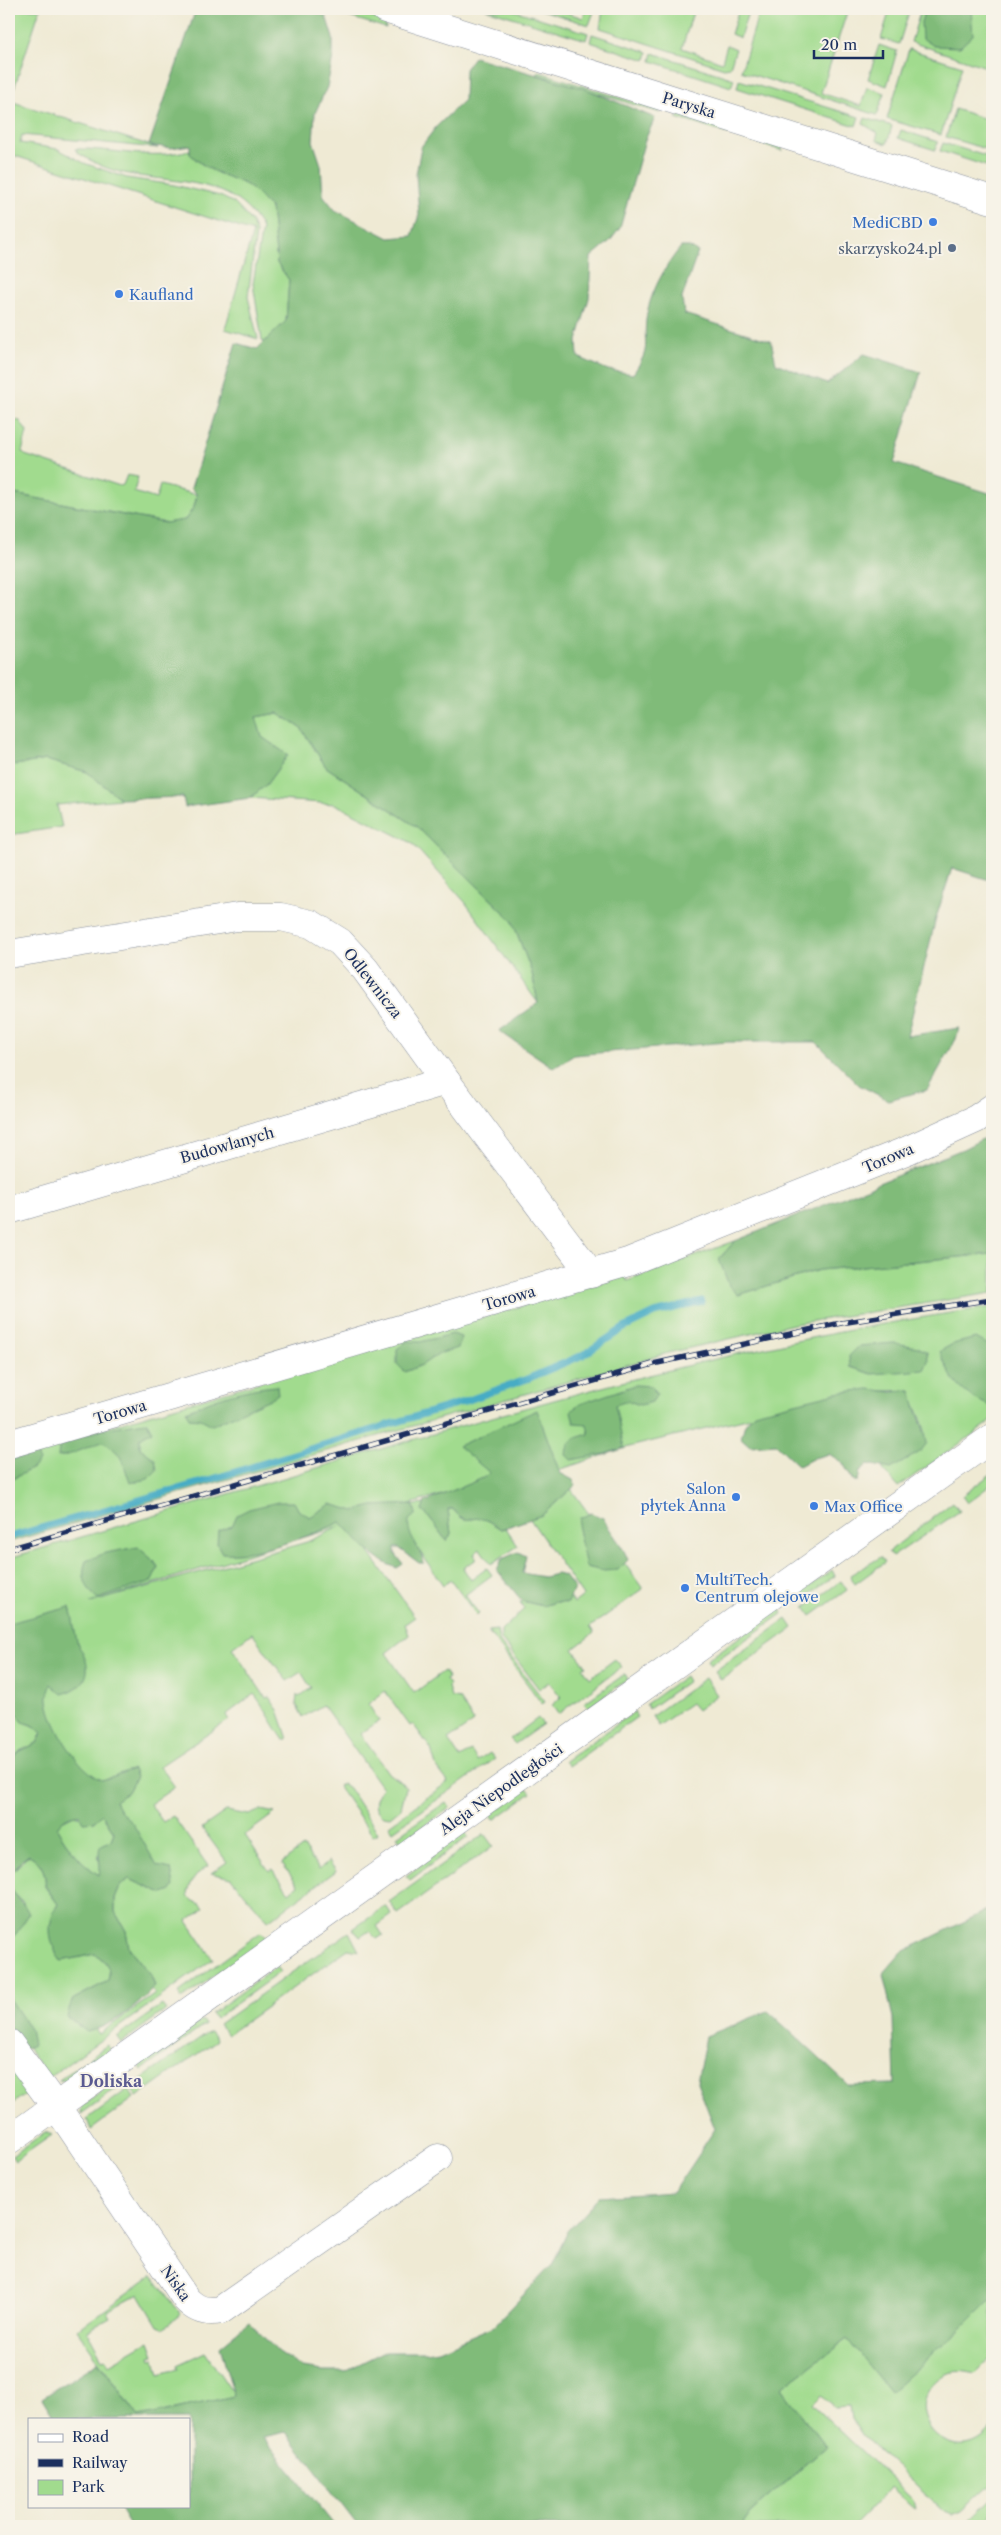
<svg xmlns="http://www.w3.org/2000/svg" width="1001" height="2535" font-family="'Libre Caslon Text',serif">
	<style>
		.green { fill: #a1db8e; stroke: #5e8576; fill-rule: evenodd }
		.forest { fill: #80bb79; stroke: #4e756c; fill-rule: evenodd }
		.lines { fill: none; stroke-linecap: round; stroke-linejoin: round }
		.stream { stroke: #46acc5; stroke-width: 7 }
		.minor-casing { stroke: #858c99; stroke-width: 29 }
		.minor { stroke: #fff; stroke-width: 28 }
		.rail-casing { stroke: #1b2f5e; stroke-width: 5.5 }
		.rail { stroke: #f7f3e8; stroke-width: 4; stroke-dasharray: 11; stroke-linecap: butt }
		.shop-dot { fill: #3f7fe0; stroke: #f7f3e8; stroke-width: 2 }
		.service-dot { fill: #5c6f8a; stroke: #f7f3e8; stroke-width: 2 }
		.labels { text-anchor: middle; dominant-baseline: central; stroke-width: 4; stroke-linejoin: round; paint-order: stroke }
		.street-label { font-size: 15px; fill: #1b2f5e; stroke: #f7f3e8 }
		.shop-label { font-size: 15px; fill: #366cbe; stroke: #f7f3e8; text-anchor: start }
		.service-label { font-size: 15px; fill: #4e5e75; stroke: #f7f3e8; text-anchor: end }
		.neighbourhood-label { font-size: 16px; font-weight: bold; fill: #5a5a91; stroke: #f7f3e8 }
	</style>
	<rect width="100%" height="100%" fill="#f7f3e8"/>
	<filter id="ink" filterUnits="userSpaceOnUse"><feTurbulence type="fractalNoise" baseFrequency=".02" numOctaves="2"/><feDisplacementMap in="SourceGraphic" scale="10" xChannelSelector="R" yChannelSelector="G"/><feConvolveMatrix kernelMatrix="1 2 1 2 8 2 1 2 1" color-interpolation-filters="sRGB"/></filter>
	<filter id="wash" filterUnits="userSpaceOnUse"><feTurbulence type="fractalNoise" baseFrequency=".0096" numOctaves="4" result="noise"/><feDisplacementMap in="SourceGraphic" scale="20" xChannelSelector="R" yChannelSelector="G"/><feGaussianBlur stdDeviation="1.12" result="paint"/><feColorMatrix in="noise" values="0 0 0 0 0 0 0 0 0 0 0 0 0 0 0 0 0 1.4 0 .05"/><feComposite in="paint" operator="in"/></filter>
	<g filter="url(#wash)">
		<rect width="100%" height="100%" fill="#efead4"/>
		<g class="green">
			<polygon points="9,9 40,9 10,101 158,148 22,135 20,143 58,149 84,163 127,178 174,185 220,196 234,203 251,221 256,232 248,297 258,339 225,329 253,232 9,154"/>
			<polygon points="323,9 343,9 384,21 386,28"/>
			<polygon points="486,9 510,9 588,33 586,40"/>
			<polygon points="539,9 556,9 583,18 586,9 595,9 589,25"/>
			<polygon points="603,9 694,9 682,48 722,62 727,45 736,49 730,67 724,68 600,28"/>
			<polygon points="739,9 749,9 740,38 731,34"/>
			<polygon points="760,9 848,9 821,93 861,106 867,87 885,93 877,115 741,71"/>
			<polygon points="890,9 909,12 899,44 881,39"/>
			<polygon points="921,9 992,9 992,69 911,42"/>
			<polygon points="592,34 648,52 646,60 590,42"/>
			<polygon points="879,45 897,51 887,86 868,79"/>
			<polygon points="909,49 962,66 941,135 887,119"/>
			<polygon points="653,53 734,79 731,87 651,61"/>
			<polygon points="539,72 660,110 660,113 537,74"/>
			<polygon points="739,80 859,117 856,126 737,88"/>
			<polygon points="955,109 992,121 992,151 946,137"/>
			<polygon points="680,115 781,146 783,151 676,118"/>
			<polygon points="865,118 892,126 887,144 876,140 878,133 863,124"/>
			<polygon points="901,130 938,142 935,150 898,138"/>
			<polygon points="943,143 992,158 992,168 940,151"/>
			<path d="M 75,149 C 116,148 148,161 190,150 L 190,154 C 209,173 223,174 245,184 C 254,189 263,201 271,208 L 277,263 L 289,280 L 286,321 L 265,343 L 262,340 L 253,284 L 262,228 C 225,162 146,193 90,160 C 85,157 78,154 75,149 Z"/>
			<polygon points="9,418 20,421 27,432 22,452 25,455 120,486 123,485 127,475 138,477 134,492 156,499 160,485 197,495 194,507 185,520 166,523 9,493"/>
			<polygon points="278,713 301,728 326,767 417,827 512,920 532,973 538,1003 465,902 412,843 335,804 250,798 266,785 288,755 261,737 256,717"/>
			<polygon points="46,760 87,772 121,799 57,805 62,827 9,835 9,766"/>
			<polygon points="735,1241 719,1259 738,1295 819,1270 992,1254 992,1293 794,1324 668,1353 9,1542 9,1455 625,1276 627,1281"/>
			<path d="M 992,1307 L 992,1421 L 898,1487 L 882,1468 L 926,1437 C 924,1420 914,1407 910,1390 L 882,1391 L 759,1415 L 629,1447 L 558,1470 L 555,1465 L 556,1462 L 403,1506 L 425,1504 L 422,1511 C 434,1519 437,1531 447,1541 L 451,1534 L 448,1509 L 453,1509 C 467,1528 470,1514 486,1520 C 491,1522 496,1526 501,1529 L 506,1528 L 518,1546 L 491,1564 L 480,1549 L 474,1554 L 477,1559 L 463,1568 L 471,1580 L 487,1568 L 492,1575 L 465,1595 L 479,1614 L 477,1616 L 451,1580 L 443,1585 L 391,1510 L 349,1524 L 415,1617 L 405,1624 L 409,1635 L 386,1653 L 414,1693 L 444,1671 L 448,1677 L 446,1680 L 449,1685 L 448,1687 L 451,1697 L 459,1699 L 474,1722 L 448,1740 L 460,1758 L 471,1751 L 478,1761 L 490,1753 L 495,1759 L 393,1831 L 389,1825 L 448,1782 L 436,1766 L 431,1749 L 413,1724 L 410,1726 L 385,1691 L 368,1704 L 379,1721 L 360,1734 L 389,1774 L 399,1780 L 406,1788 L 401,1808 L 390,1817 L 383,1816 C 371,1807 375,1799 382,1788 L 323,1705 L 303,1717 L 296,1704 L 297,1695 L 299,1697 L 311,1688 L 301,1672 L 287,1681 L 252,1633 L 232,1648 L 266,1698 L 269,1697 L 278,1710 L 288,1739 L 284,1740 C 273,1725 266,1709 254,1694 L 226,1715 L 229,1720 L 160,1766 L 175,1787 L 150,1804 L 163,1822 L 173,1816 L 208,1866 C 198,1872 188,1883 188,1896 C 192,1902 200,1902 204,1908 L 187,1921 L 213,1959 L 48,2078 L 9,2019 L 9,1908 L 24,1903 C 14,1894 7,1888 10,1874 L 29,1855 C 41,1861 47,1873 45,1887 L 58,1904 C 48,1919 51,1946 61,1961 L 95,1954 C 107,1962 111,1967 108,1981 L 74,1999 L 99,2034 L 155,1994 L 152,1990 L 155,1986 L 150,1974 L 129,1948 L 126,1931 L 115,1912 L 115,1898 L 120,1886 L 129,1879 L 163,1894 L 9,1671 L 9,1558 C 133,1522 257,1486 381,1449 C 583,1390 784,1335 992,1307 ZM 341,1526 L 307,1542 L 90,1603 Z"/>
			<polygon points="992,1473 992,1484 967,1503 962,1496"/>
			<polygon points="571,1489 643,1589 590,1627 594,1633 573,1649 586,1666 583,1668 590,1678 615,1659 622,1667 558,1714 552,1705 561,1697 549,1682 539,1689 501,1639 501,1631 524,1609 520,1602 522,1601 543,1606 556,1602 567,1603 570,1597 574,1603 583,1596 530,1519 542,1515"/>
			<polygon points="953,1502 960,1511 892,1557 888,1552"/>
			<polygon points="881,1557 885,1562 855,1584 850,1575"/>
			<polygon points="832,1570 835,1576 800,1601 797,1596"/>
			<polygon points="841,1581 847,1590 811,1616 805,1607"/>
			<polygon points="780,1608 783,1613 710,1665 707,1660"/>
			<polygon points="787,1619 793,1628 721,1680 715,1671"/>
			<polygon points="497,1630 499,1641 545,1702 542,1704 488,1631"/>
			<polygon points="625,1674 628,1679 588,1708 584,1703"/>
			<polygon points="685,1676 688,1681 649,1709 646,1704"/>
			<polygon points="705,1678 717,1695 697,1710 691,1703 658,1726 652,1716"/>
			<polygon points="9,1702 23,1722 34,1726 42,1732 37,1743 20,1751 9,1762 9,1751 15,1738 9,1734"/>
			<polygon points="634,1712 637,1717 569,1766 565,1761"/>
			<polygon points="538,1718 543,1724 515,1744 510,1739"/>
			<polygon points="342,1783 349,1788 378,1833 373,1836 338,1786"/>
			<polygon points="527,1788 531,1793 494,1820 491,1815"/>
			<polygon points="446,1802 450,1808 401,1842 397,1836"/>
			<polygon points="261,1810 275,1813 245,1835 269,1871 272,1869 289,1892 298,1885 282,1863 303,1847 319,1869 329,1861 336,1871 268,1921 231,1878 211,1873 227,1862 202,1828 226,1811 249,1815"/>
			<path d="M 102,1814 L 114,1832 L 111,1840 L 98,1857 L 101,1867 L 99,1875 C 83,1865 66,1845 57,1828 L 60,1822 L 74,1815 L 95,1821 Z"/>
			<polygon points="465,1832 468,1837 410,1880 406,1876"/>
			<polygon points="484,1834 493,1846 398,1914 389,1902"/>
			<polygon points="386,1906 392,1915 377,1926 383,1935 377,1939 369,1931 360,1937 353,1929"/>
			<polygon points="261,1932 266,1938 182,1999 178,1993"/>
			<polygon points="349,1932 359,1951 348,1949 227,2035 219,2024"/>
			<polygon points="276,1967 280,1972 215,2019 211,2014"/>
			<polygon points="162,2005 166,2010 121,2043 117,2037"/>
			<polygon points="202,2020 205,2025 142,2070 139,2065"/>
			<polygon points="210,2031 217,2040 137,2097 130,2087"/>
			<polygon points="107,2045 111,2050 67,2081 59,2080"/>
			<polygon points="9,2062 25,2085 27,2093 9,2106"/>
			<polygon points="127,2073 131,2078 81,2114 82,2106"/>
			<polygon points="128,2089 134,2098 91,2130 87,2119"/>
			<polygon points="45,2132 52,2135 15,2161 12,2156"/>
			<polygon points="152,2276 181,2314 163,2328 158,2326 139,2294 107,2311 110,2318 87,2331 103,2360 106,2359 109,2364 149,2341 154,2355 150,2356 151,2359 155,2358 159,2374 178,2369 177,2365 205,2352 235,2396 139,2417 77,2330"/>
			<path d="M 992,2298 L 992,2356 L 975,2374 C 962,2370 948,2370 938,2379 C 895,2415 957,2475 992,2428 L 992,2482 L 961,2511 L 951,2515 L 944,2512 L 863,2436 L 852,2419 L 850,2406 L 834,2407 L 821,2395 L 812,2404 L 913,2500 L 915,2509 L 891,2487 L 853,2526 L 741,2526 L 751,2512 L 826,2447 L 781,2388 L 847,2339 L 890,2391 L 964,2326 Z"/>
			<polygon points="992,2499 992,2514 980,2526 964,2526"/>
		</g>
		<g class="forest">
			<path d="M 196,9 L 306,9 L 326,16 L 333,38 L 333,57 L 327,87 L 315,113 L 313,141 L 321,165 L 323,195 L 335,210 L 389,238 L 412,236 L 419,215 L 416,175 L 421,147 L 436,127 L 464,100 L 465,69 L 474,57 L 586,89 L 655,118 L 645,140 L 620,228 L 610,241 L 591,257 L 589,298 L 577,341 L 578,357 L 608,370 L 633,374 C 652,346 643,349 646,320 C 649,294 665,266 681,247 L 689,247 L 698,252 L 682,298 L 684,314 L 771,341 L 776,363 L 827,384 L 864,354 L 921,372 L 894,463 L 992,494 L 992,881 L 952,868 L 936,918 L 907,1036 L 959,1028 L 956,1039 L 927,1090 L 888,1100 L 859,1085 L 816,1042 L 727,1042 L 574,1055 L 554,1068 L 499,1031 L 538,1003 L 532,973 L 512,920 L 417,827 L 326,767 L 301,728 L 278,713 L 256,717 L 262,737 L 288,755 L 266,785 L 250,798 L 185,807 L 183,797 L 121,799 L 87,772 L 46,760 L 9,766 L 9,493 L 165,523 L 185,520 L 194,507 L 197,495 L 191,488 L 236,343 L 257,349 L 286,321 L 289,280 L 277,263 L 271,208 C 263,201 254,189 245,184 C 222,174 209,172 190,154 L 190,145 L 171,148 L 149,145 Z"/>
			<polygon points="925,9 971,9 973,35 960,47 934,46 922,38 921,22"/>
			<polygon points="992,1134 992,1254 819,1270 738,1295 729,1286 719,1259 735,1241 963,1149"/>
			<polygon points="453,1334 461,1337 458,1348 438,1354 422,1365 405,1372 397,1364 397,1349 407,1341 420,1342"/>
			<path d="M 976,1338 L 992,1347 L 992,1407 C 960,1393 952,1383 940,1351 L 953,1344 Z"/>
			<polygon points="894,1343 918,1347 927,1352 928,1361 924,1370 872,1374 850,1367 849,1356 859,1346"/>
			<path d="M 635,1385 L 651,1386 L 657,1394 L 652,1402 L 640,1405 L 628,1401 L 615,1405 L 624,1448 L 605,1454 L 571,1460 L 566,1455 C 567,1439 575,1438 589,1434 L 587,1424 L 574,1423 L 571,1411 L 580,1404 Z"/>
			<path d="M 277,1386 L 278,1394 L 270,1399 L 212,1425 L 201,1419 L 189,1418 L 186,1411 C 215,1398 245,1388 277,1386 Z"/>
			<path d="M 869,1389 L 892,1392 L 911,1390 C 914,1409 924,1424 927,1443 L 920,1452 L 891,1469 L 868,1464 L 860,1471 L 858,1481 L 853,1481 L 843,1463 L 829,1454 L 814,1458 L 799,1466 L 776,1444 L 750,1446 L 741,1438 L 745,1424 L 754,1413 L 836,1393 Z"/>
			<path d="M 537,1410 L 560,1473 L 573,1480 L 576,1485 L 542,1515 L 501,1529 C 496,1526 491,1522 486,1520 C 470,1514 468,1528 453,1509 L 448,1509 L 451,1534 L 447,1541 C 437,1531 434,1519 422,1511 L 425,1502 L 483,1478 L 490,1473 L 458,1446 Z"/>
			<path d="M 147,1422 L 152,1431 L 140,1438 L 140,1448 L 155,1459 L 157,1470 L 148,1479 L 130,1483 C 123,1463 123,1453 103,1442 C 88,1446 74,1455 58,1457 L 59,1447 C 86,1432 117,1425 147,1422 Z"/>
			<polygon points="37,1453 39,1461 33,1468 9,1481 9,1460"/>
			<path d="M 278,1502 L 294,1502 L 299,1511 L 310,1517 L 331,1504 L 355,1511 L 372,1506 L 413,1504 L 416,1514 L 409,1520 C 406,1536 420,1547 424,1563 L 419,1563 L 399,1548 L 395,1548 L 395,1553 L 403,1564 L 397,1568 C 372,1560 358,1540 341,1522 C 310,1536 257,1556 222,1553 L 217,1544 L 218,1531 L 232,1526 L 237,1515 L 249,1509 Z"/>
			<path d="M 591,1513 L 603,1518 C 611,1534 622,1543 628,1560 L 618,1570 L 603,1571 L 586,1567 L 578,1529 L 580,1518 Z"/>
			<path d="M 138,1547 L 155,1562 L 158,1568 L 152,1581 L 98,1599 C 86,1589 80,1576 86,1561 L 105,1553 Z"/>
			<polygon points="518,1552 526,1556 522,1573 544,1577 557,1574 565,1576 574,1588 568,1603 556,1602 543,1606 522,1601 497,1570 502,1559"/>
			<path d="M 70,1607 C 74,1619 74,1633 78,1645 C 79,1648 83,1651 84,1655 C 93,1676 82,1689 62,1694 L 51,1684 C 50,1689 47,1695 48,1700 C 51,1726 78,1770 102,1780 L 133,1769 L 136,1777 L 128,1792 L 115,1801 L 120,1810 L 133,1824 L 157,1866 L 171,1869 L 174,1886 L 171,1891 L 163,1894 L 129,1879 L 120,1886 L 115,1898 L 115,1912 L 126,1931 L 129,1948 L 150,1974 L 155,1986 C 139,2006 112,2026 87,2032 L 67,2017 L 72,2000 L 108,1981 C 111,1967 107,1962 95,1954 L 61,1961 C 48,1942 46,1924 58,1904 L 45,1886 C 47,1874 41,1861 29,1855 L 21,1861 L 9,1876 L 9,1762 L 20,1751 L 37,1743 L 42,1733 L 34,1726 L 23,1722 L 9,1702 L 9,1623 ZM 102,1814 L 114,1832 L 111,1840 L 100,1846 C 97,1857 102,1865 99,1875 C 83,1865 66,1845 57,1828 C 61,1820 70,1814 80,1815 L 84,1822 L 95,1821 Z"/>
			<path d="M 9,1885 C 14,1896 24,1902 29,1914 L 16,1934 L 9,1939 Z"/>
			<polygon points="992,1908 992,2298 964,2326 890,2392 847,2339 781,2388 826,2447 751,2512 741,2526 358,2526 286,2432 263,2437 335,2526 130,2526 118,2506 189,2506 189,2419 55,2419 42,2398 99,2362 139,2417 234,2396 220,2346 249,2322 278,2352 302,2368 323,2371 345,2371 383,2352 426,2352 439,2350 494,2326 552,2265 568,2231 599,2197 673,2192 715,2129 697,2082 706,2036 768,2011 848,2085 895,2084 893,2018 883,1974 902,1952"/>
			<polygon points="9,1997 30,2029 33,2045 24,2049 9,2027"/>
		</g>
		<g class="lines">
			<polyline class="stream" points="9,1537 209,1480 466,1401 527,1379 583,1355 624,1328 655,1313 702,1301"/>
		</g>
	</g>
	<g filter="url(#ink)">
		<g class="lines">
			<defs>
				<g id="minor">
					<polyline points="385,9 992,200"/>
					<polyline points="9,954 237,917 281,917 311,924 340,942 365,969 446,1081 591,1274"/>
					<polyline points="9,1210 446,1081"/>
					<polyline points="9,1444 628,1262 908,1150 976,1119 992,1108"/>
					<path d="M 9,2043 L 70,2126 L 186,2299 C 196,2310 207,2313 221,2310 L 438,2158"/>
					<polyline points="9,2140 992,1438"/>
				</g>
			</defs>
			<use href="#minor" class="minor-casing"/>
			<use href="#minor" class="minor"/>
			<defs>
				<polyline id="rail" points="9,1549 653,1364 841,1323 992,1299"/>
			</defs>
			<use href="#rail" class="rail-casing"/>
			<use href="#rail" class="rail"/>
		</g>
	</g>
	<g class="shop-dot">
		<circle cx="933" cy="222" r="5"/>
		<circle cx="119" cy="294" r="5"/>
		<circle cx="736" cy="1497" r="5"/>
		<circle cx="814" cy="1506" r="5"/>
		<circle cx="685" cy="1588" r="5"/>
	</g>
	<circle class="service-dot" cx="952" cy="248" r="5"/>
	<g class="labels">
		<g class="street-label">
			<text transform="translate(689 105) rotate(17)">Paryska</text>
			<text transform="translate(373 983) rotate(52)">Odlewnicza</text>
			<text transform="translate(227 1145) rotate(-16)">Budowlanych</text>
			<text transform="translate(888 1158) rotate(-23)">Torowa</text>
			<text transform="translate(509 1298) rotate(-16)">Torowa</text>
			<text transform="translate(120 1412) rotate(-16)">Torowa</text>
			<text transform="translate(501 1789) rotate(-35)">Aleja Niepodległości</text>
			<text transform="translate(176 2283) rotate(55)">Niska</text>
		</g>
		<g class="shop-label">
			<text x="923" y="222" text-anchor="end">MediCBD</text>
			<text x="129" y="294">Kaufland</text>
			<text x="726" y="1488" text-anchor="end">Salon<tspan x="726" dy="17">płytek Anna</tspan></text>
			<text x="824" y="1506">Max Office</text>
			<text x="695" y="1579">MultiTech.<tspan x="695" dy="17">Centrum olejowe</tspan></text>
		</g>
		<g class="service-label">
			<text x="942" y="248">skarzysko24.pl</text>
		</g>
		<g class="neighbourhood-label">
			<text x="111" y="2081">Doliska</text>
		</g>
	</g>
	<rect width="1001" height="2535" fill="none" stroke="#f7f3e8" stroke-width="30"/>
	<rect x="28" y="2418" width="162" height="90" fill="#f7f3e8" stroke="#9fa5b1"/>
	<rect x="38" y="2434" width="25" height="8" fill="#ffffff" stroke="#9fa5b1"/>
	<text x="72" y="2442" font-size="15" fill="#1b2f5e">Road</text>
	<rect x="38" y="2459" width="25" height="8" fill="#1b2f5e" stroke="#9fa5b1"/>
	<text x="72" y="2468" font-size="15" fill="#1b2f5e">Railway</text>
	<rect x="38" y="2480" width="25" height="15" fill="#a1db8e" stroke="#9fa5b1"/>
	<text x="72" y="2492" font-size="15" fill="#1b2f5e">Park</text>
	<path d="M814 50v8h69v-8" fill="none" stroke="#1b2f5e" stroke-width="2.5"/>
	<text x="821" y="50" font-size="15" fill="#1b2f5e" stroke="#f7f3e8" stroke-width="4" paint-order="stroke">20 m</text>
</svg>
